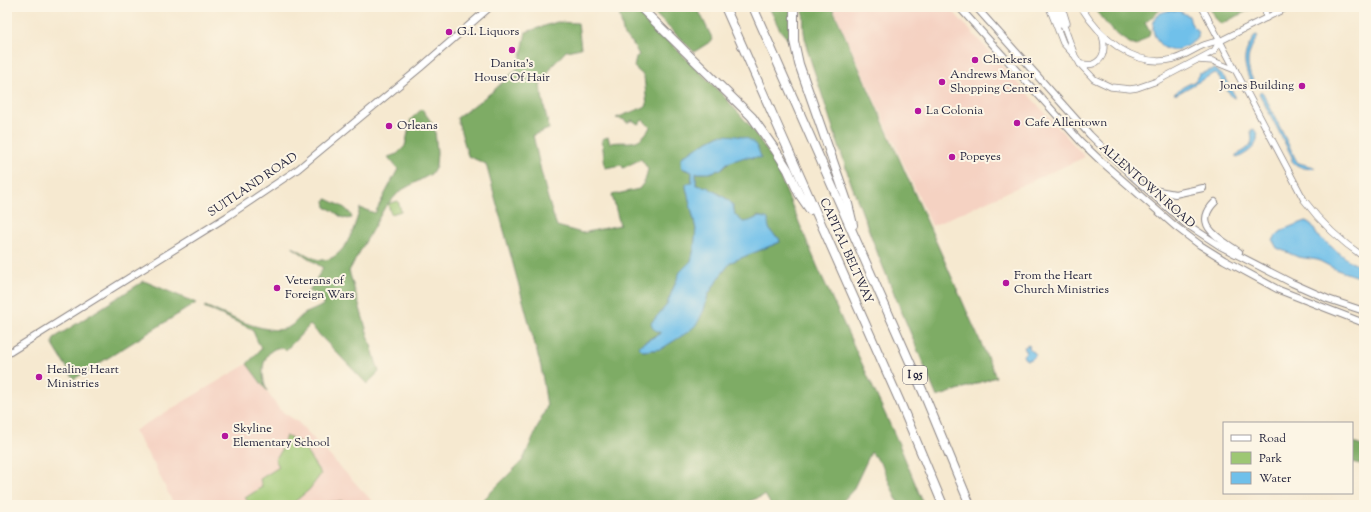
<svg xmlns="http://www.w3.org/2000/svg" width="1371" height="512" font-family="'Sorts Mill Goudy',serif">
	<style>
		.built { fill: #f5d2c2 }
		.green { fill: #9dc773; stroke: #607457 }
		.forest { fill: #7eac65; stroke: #506750; fill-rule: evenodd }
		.water { fill: #6fc0ea; stroke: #487192 }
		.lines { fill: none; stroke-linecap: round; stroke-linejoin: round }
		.tertiary-casing { stroke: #8c8686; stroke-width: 7 }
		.secondary-casing { stroke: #8c8686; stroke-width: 8 }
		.motorway-casing { stroke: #8c8686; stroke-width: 10 }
		.tertiary { stroke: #fff; stroke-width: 5.5 }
		.secondary { stroke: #fff; stroke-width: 6 }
		.motorway { stroke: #fff; stroke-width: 8 }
		.poi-dot { fill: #b5179e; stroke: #fcf5e5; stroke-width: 1.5 }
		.labels { text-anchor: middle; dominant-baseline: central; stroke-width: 4; stroke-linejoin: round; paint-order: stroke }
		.shield { fill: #fcf5e5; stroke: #63616e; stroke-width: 1 }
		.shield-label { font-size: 11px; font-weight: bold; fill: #22223b }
		.poi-label { font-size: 12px; fill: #22223b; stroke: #fcf5e5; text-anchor: start }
		.street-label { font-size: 12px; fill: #22223b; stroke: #fcf5e5 }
	</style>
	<rect width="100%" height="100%" fill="#fcf5e5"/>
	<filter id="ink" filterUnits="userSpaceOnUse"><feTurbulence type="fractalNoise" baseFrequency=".025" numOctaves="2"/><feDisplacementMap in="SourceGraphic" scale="8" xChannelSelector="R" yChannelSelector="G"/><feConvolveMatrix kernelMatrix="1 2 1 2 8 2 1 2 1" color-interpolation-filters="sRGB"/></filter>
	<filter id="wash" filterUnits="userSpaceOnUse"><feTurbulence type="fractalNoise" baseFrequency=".012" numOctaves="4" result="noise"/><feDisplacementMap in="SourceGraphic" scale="16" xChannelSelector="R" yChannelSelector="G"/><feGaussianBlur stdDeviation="0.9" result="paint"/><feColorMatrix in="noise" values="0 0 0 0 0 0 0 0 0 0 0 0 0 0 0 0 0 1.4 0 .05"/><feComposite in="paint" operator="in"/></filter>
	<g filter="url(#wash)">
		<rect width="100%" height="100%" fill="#f6e9d0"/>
		<g class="built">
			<polygon points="833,7 949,7 1085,157 932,226"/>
			<polygon points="247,364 280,410 298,422 374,503 372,505 174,505 154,464 134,431"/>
		</g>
		<g class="green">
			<polygon points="398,201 401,211 391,214 388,204"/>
			<polygon points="286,436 300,442 321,474 309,490 293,503 294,505 251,505 245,498 262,487 260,479 279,467 275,459 280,453"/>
			<polygon points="342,501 344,505 316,505 321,503"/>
		</g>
		<g class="forest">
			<path d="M 618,7 L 634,7 L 721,93 L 751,127 L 773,160 L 818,268 L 898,442 L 924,505 L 899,505 L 882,465 L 871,452 L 853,490 L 839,505 L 771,505 L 765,495 L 740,505 L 478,505 L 523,460 L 547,406 L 541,367 L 486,164 L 468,156 L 457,118 L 492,92 L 519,67 L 526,32 L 557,22 L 578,23 L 581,48 L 566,51 L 552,66 L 540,86 L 549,129 L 533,135 C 540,166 546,197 557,226 L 582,233 L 620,225 L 612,195 L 639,189 L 645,181 L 648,169 L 641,159 L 623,168 L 622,165 L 605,168 L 602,139 L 608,137 L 610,143 C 630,140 638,148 650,127 L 643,120 L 638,124 L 632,120 L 627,123 L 625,120 L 616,118 L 647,106 L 644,76 L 634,67 L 636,57 L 639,55 L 632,42 L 624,36 ZM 720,135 L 753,158 C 744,156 736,158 728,163 C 726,165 724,168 721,169 C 714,173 704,173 696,173 L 696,185 L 707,187 L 727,199 L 733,205 L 735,215 L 743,222 L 750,222 L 758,216 L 767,219 C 768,229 770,233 779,238 L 780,242 L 731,262 L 720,276 L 708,295 L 704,310 L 661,349 L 643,351 L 641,344 L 661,332 L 651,323 L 666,306 L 680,272 L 691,261 L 694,249 L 696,229 L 686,187 L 692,184 L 692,171 L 685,170 L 682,157 L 697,147 Z"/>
			<polygon points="648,7 697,7 713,40 694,52"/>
			<polygon points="769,7 792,7 790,42 780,30"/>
			<polygon points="803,7 832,7 996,377 937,397 879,257 851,183 807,49 804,32"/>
			<path d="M 1093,7 L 1169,7 L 1161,9 L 1145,23 L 1150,32 L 1149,36 L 1136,46 C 1117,38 1105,23 1093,7 Z"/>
			<polygon points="1209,7 1249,7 1249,10 1221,24 1216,19"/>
			<path d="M 422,109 L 432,123 L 435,131 L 437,152 L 436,166 L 431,174 L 400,191 L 385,207 L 349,271 L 379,372 L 367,384 L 310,325 L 286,350 C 280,347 277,347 271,351 C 260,362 262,377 267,391 L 247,364 L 261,349 L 252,329 L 204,307 L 205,306 C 224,314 267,336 287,328 C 295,325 299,316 306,313 C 313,310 316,309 323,305 L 323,300 L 309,291 L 323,268 L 292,247 C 298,249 314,260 320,260 C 345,262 355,226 360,208 L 375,213 L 398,169 L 388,157 L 397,154 L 405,146 L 411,119 Z"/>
			<path d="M 327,199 C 336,204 349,207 352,218 C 340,222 336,209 326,208 L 325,200 Z"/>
			<polygon points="144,281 196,303 74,379 53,345 53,341 54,338"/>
			<polygon points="1352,442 1364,447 1364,465 1352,462"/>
		</g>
		<g class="water">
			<path d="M 1171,10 L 1179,11 L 1189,16 C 1190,19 1190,21 1191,23 C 1194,29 1199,29 1198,38 C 1191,43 1184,49 1176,50 C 1158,53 1145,26 1159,14 C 1162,12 1167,11 1171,10 Z"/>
			<path d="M 1256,35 L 1257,35 L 1258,37 C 1247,51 1245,65 1253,80 L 1252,82 L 1250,81 C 1242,61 1243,52 1256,35 Z"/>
			<polygon points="1215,69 1224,77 1235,96 1235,98 1232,97 1217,74 1214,73 1177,94 1174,94 1183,87 1195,81 1199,74"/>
			<path d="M 1261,91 L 1263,93 L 1297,162 C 1302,165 1312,165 1315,168 C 1307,170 1297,167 1292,161 L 1292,157 L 1259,93 Z"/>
			<path d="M 1254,129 C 1264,143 1248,153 1237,158 L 1236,157 L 1236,155 C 1242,152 1251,148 1252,140 C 1252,137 1251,133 1251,130 Z"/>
			<path d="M 720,135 C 741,136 756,135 761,158 L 745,157 L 727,163 L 721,169 L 709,173 L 696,173 L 696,185 L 707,187 L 727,199 L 733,205 L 735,215 L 743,222 C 755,222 756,213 768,219 C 768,229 770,233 779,238 L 780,242 L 731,262 L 720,276 L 708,295 L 704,310 L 697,324 L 688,332 L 661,349 L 643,351 L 639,347 L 641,344 L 661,333 C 656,330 652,330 651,323 L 666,306 L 680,272 L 691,261 L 694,249 L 696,229 L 686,187 L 686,184 L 692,183 L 692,172 L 682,168 L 681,163 L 682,157 L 697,147 Z"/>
			<path d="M 1306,221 L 1312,225 L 1317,235 L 1338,252 L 1351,262 L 1364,268 L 1364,279 L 1337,270 L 1318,260 L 1298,257 L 1277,248 L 1273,241 C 1277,229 1296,225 1306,221 Z"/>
			<polygon points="1029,345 1030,350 1034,352 1036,355 1032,359 1027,360 1024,358 1023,355 1026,352 1024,347"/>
		</g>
	</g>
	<g filter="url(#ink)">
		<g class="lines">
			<defs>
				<g id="tertiary">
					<polyline points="1049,7 1063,43 1073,54"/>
					<polyline points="1053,7 1060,25"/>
					<polyline points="1057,7 1075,56 1080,64 1094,79 1111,87 1130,89 1137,88 1157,81 1214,51 1220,41"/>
					<polyline points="1062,7 1067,23"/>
					<path d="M 1081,7 C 1100,38 1135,69 1174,59 C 1191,54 1200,43 1220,41 L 1288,7"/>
					<path d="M 1202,7 L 1304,200 C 1321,223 1340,241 1364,257"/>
					<polyline points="1265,7 1266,18"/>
					<polyline points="1198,60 1213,61 1235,70"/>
					<path d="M 1080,64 C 1084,64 1090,65 1093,64 C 1106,59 1105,45 1102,35"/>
				</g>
				<g id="secondary">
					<polyline points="959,7 1081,142 1103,163 1175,226 1200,245 1224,260 1279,290 1364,323"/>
					<polyline points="976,7 1090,135 1131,175 1185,223 1220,246 1292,283 1328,299 1364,311"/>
					<polyline points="1148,189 1175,194 1203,188"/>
					<path d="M 1215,202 C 1191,226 1221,239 1239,252"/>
					<polyline points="7,354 228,216 298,169 420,68 490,7"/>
				</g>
				<g id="motorway">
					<polyline points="640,7 752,117 776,151 788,170 799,194 810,210"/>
					<polyline points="725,7 900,402 943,505"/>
					<polyline points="753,7 924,394 970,505"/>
					<polyline points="794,7 794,41 799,64 848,204 853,225"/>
				</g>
			</defs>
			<use href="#tertiary" class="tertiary-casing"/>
			<use href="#secondary" class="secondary-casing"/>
			<use href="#motorway" class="motorway-casing"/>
			<use href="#tertiary" class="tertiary"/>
			<use href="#secondary" class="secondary"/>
			<use href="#motorway" class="motorway"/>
		</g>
	</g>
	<g class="poi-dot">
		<circle cx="449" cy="32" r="4"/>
		<circle cx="512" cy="50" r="4"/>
		<circle cx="975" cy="60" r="4"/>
		<circle cx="942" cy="82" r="4"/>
		<circle cx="1302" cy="86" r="4"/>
		<circle cx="918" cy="111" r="4"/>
		<circle cx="1017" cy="123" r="4"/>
		<circle cx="389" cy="126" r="4"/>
		<circle cx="952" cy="157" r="4"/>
		<circle cx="1006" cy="283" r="4"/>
		<circle cx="277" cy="288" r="4"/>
		<circle cx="39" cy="377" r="4"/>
		<circle cx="225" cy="436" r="4"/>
	</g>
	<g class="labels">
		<rect class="shield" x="903" y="366" width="24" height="18" rx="3"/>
		<g class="shield-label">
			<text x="915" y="375">I 95</text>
		</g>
		<g class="poi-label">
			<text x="457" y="32">G.I. Liquors</text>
			<text x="983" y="60">Checkers</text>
			<text x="512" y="64" text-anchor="middle">Danita's<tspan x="512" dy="14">House Of Hair</tspan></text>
			<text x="950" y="75">Andrews Manor<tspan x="950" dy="14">Shopping Center</tspan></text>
			<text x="1294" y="86" text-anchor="end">Jones Building</text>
			<text x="926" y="111">La Colonia</text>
			<text x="1025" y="123">Cafe Allentown</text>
			<text x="397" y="126">Orleans</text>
			<text x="960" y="157">Popeyes</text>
			<text x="1014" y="276">From the Heart<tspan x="1014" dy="14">Church Ministries</tspan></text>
			<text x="285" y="281">Veterans of<tspan x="285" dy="14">Foreign Wars</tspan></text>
			<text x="47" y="370">Healing Heart<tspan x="47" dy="14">Ministries</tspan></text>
			<text x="233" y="429">Skyline<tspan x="233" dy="14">Elementary School</tspan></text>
		</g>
		<g class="street-label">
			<text transform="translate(253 185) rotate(-34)">SUITLAND ROAD</text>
			<text transform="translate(1147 186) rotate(41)">ALLENTOWN ROAD</text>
			<text transform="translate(846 251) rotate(66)">CAPITAL BELTWAY</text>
		</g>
	</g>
	<rect width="1371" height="512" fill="none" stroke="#fcf5e5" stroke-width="24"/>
	<rect x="1223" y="422" width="130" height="72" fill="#fcf5e5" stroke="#a5a1a1"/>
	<rect x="1231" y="435" width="20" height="6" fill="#ffffff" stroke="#a5a1a1"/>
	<text x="1259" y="442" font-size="12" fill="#22223b">Road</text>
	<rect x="1231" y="452" width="20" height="12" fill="#9dc773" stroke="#a5a1a1"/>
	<text x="1259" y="462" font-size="12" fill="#22223b">Park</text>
	<rect x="1231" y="472" width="20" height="12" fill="#6fc0ea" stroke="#a5a1a1"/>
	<text x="1259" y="482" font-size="12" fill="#22223b">Water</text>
</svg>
